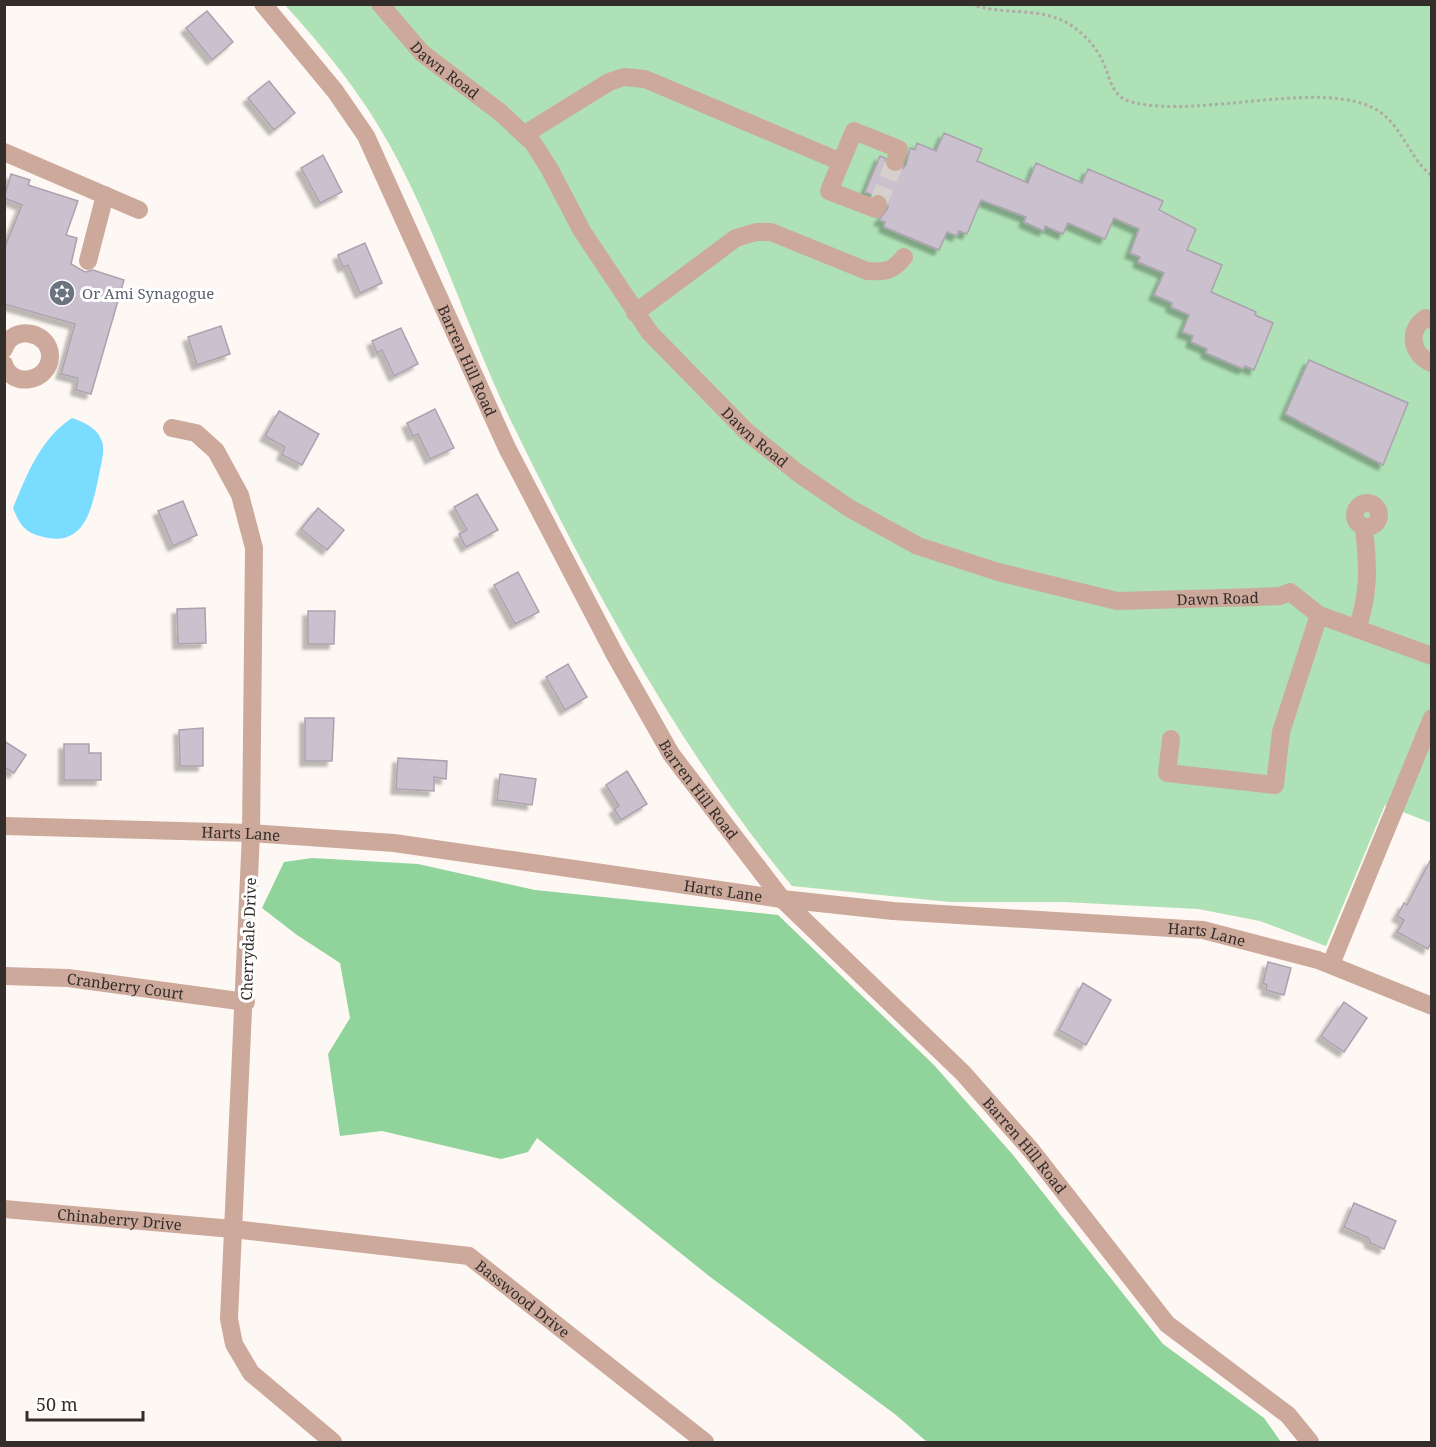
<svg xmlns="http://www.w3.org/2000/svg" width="1436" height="1447" font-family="'Noto Serif',serif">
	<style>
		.green { fill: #aee1b5 }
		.forest { fill: #90d39b }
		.water { fill: #7adcfe }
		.building { fill: #cbc1ce; stroke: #aca2af; stroke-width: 1.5; filter: url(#shadow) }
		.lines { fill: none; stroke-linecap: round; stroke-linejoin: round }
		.minor-tunnel { stroke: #d5d0cb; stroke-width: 18; stroke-dasharray: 18 9; stroke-linecap: butt }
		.path { stroke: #b0aba6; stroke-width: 3; stroke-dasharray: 3 3; stroke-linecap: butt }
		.minor { stroke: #cda99c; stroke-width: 18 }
		.labels { text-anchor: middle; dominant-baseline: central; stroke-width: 6; stroke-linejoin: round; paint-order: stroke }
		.street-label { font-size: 15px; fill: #332e29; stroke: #fff }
		.worship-label { font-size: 15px; fill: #5b616d; stroke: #fff; text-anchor: start }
	</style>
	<defs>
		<filter id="shadow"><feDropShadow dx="-5" dy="5" stdDeviation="1.5" flood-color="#0004"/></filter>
	</defs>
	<rect width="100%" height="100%" fill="#fdf8f3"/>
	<path class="green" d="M 285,5 L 1431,5 L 1431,823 L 1385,805 L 1326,946 L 1260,921 L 1198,909 L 1064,902 L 950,902 L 792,886 C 677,747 590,583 511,421 C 468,331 438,232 389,144 C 361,93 324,48 285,5 Z"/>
	<polygon class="forest" points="312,858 418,864 535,890 778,915 934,1065 1013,1155 1163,1344 1264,1418 1281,1442 927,1442 896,1415 709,1276 537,1138 528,1152 501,1159 382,1131 340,1136 328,1054 350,1018 340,963 297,935 262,908 284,862"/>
	<path class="water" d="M 72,418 C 83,422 96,427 101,439 C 106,448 101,464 99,475 C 92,508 85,550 40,536 C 24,532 19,523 13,508 C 27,474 41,438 72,418 Z"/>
	<g class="building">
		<polygon points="207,11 233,42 212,60 186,28"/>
		<polygon points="269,81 295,113 274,130 248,98"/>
		<polygon points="944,133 982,149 977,161 1028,183 1036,163 1082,183 1088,169 1163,201 1159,210 1196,229 1187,250 1222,265 1211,292 1256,312 1255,315 1273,323 1254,370 1245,366 1243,369 1206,353 1207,349 1191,342 1193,336 1182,332 1189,315 1171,307 1172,303 1154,295 1164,273 1138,262 1140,257 1130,253 1139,229 1114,218 1105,239 1068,223 1063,234 1045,226 1044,231 1024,222 1026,217 981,200 967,234 959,231 957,236 947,232 939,250 884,227 885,222 879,220 888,208 887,198 882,193 872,195 865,192 880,156 885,158 887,170 898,173 906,165 910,148 915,150 917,143 936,151"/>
		<polygon points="323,155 342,192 320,203 301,168"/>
		<polygon points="11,174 30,180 28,185 78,201 66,235 77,238 71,264 85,272 93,270 124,280 91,394 76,390 78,378 61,374 75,324 4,304 4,249 22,205 4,198"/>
		<polygon points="365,243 382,283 360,293 348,265 343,267 338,255"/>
		<polygon points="221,326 230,354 197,365 188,337"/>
		<polygon points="401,328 418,364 394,376 382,350 377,353 372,341"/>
		<polygon points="1309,360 1408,403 1383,465 1285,414"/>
		<polygon points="435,409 454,448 430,459 418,434 413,436 407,423"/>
		<polygon points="279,411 319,434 302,465 282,455 285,447 265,436"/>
		<polygon points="477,494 498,530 466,547 459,534 467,530 454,507"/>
		<polygon points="183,501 197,535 173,546 158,511"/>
		<polygon points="318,508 344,530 327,550 301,529"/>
		<polygon points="518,572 539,612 515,624 494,585"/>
		<polygon points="205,608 206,643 178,644 177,609"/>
		<polygon points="308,611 335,611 334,644 308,644"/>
		<polygon points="568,664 587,697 565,710 546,677"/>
		<polygon points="305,718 334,718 332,761 305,761"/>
		<polygon points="203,728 203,766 180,766 179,730"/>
		<polygon points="4,741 26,755 14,773 4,767"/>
		<polygon points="64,744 89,744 89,753 101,753 101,780 64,780"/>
		<polygon points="398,758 447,761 446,779 434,777 434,791 396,789"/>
		<polygon points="627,771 647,804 621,820 614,809 619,806 606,785"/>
		<polygon points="500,774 536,779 532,805 497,800"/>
		<polygon points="1431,859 1431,942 1428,949 1397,932 1404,920 1397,916 1404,903 1407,905"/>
		<polygon points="1268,962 1291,968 1284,995 1266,990 1267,985 1263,983"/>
		<polygon points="1083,983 1111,1000 1086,1045 1059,1030"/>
		<polygon points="1344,1002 1367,1018 1344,1052 1321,1036"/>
		<polygon points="1354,1203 1396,1221 1384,1249 1370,1243 1369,1238 1344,1227"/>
	</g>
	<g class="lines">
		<polyline class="minor-tunnel" points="878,204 895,162"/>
		<g class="path">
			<path d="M 971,4 C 1002,16 1039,6 1069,24 C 1084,33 1097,48 1104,64 C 1111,81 1112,97 1132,102 C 1199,120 1328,76 1380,112 C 1403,128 1410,159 1432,176"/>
			<polyline points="1432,184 1432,205"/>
		</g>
		<g class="minor">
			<path id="s1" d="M 263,4 L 335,91 L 366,136 L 507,448 L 615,655 L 671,754 L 782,899 L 963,1073 L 1031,1150 L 1167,1324 L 1288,1415 L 1310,1442"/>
			<path id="s2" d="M 380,4 L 422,53 L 501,113 L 533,143 L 549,168 L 582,231 L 650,333 L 747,432 L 798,473 L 849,508 L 918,546 L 998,572 L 1117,601 L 1258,597 L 1280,596 L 1290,592 L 1319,615 L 1432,656"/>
			<polyline points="525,134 609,82 624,77 645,79 841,162"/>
			<polyline points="4,152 139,210"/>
			<polyline points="878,204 876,209 829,191 854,131 899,149 895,162"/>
			<polyline points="88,261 105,195"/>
			<path d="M 635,313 L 736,238 L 756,232 L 771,232 L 867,271 C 885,272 892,272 904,257"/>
			<path d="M 1432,320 L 1426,318 C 1406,330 1412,356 1432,363"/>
			<path d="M 4,349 C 12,324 50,331 50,356 C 50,382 11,389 4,364"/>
			<polyline points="172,428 196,433 216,451 240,495 254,548 251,833 229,1319 234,1344 251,1373 333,1442"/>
			<circle cx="1367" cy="515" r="12"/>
			<path d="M 1357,629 C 1370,592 1368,566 1364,527"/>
			<polyline points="1171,739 1167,773 1275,785 1281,732 1319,615"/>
			<path id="s3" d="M 4,826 L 251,833 L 394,843 L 782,899 L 893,911 L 1203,930 L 1318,960 L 1432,1006"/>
			<polyline points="1331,964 1432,718"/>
			<path id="s4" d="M 4,976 L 68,978 L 246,1002"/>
			<path id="s5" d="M 4,1209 L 233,1229 L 469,1256 L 705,1442"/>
		</g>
	</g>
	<defs>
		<symbol id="synagogue-disc" viewBox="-11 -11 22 22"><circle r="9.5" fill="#6b7280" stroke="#fff"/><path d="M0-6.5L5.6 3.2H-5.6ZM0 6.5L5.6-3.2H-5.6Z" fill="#fff"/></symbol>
	</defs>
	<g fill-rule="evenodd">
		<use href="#synagogue-disc" x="47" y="278" width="30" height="30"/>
	</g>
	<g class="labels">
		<g class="street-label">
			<text stroke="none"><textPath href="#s2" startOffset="93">Dawn Road</textPath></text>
			<text stroke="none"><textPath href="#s1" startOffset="414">Barren Hill Road</textPath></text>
			<text stroke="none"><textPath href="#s2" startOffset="579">Dawn Road</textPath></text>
			<text stroke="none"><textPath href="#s2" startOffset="1083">Dawn Road</textPath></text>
			<text stroke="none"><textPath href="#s1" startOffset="902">Barren Hill Road</textPath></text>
			<text stroke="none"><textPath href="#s3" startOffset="237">Harts Lane</textPath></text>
			<text stroke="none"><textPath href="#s3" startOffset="723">Harts Lane</textPath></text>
			<text stroke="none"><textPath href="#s3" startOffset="1209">Harts Lane</textPath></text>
			<text transform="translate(248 939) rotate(-88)">Cherrydale Drive</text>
			<text stroke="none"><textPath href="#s4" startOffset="122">Cranberry Court</textPath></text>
			<text stroke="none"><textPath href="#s1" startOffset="1386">Barren Hill Road</textPath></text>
			<text stroke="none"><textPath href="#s5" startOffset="116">Chinaberry Drive</textPath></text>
			<text stroke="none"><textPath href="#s5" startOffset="536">Basswood Drive</textPath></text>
		</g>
		<g class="worship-label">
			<text x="82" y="293">Or Ami Synagogue</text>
		</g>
	</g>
	<rect width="1436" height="1447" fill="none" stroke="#332e29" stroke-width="12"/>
	<path d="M27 1411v9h116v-9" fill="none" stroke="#332e29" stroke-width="3"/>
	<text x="36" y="1411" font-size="18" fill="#332e29" stroke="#ffffff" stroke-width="4.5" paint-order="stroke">50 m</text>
</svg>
